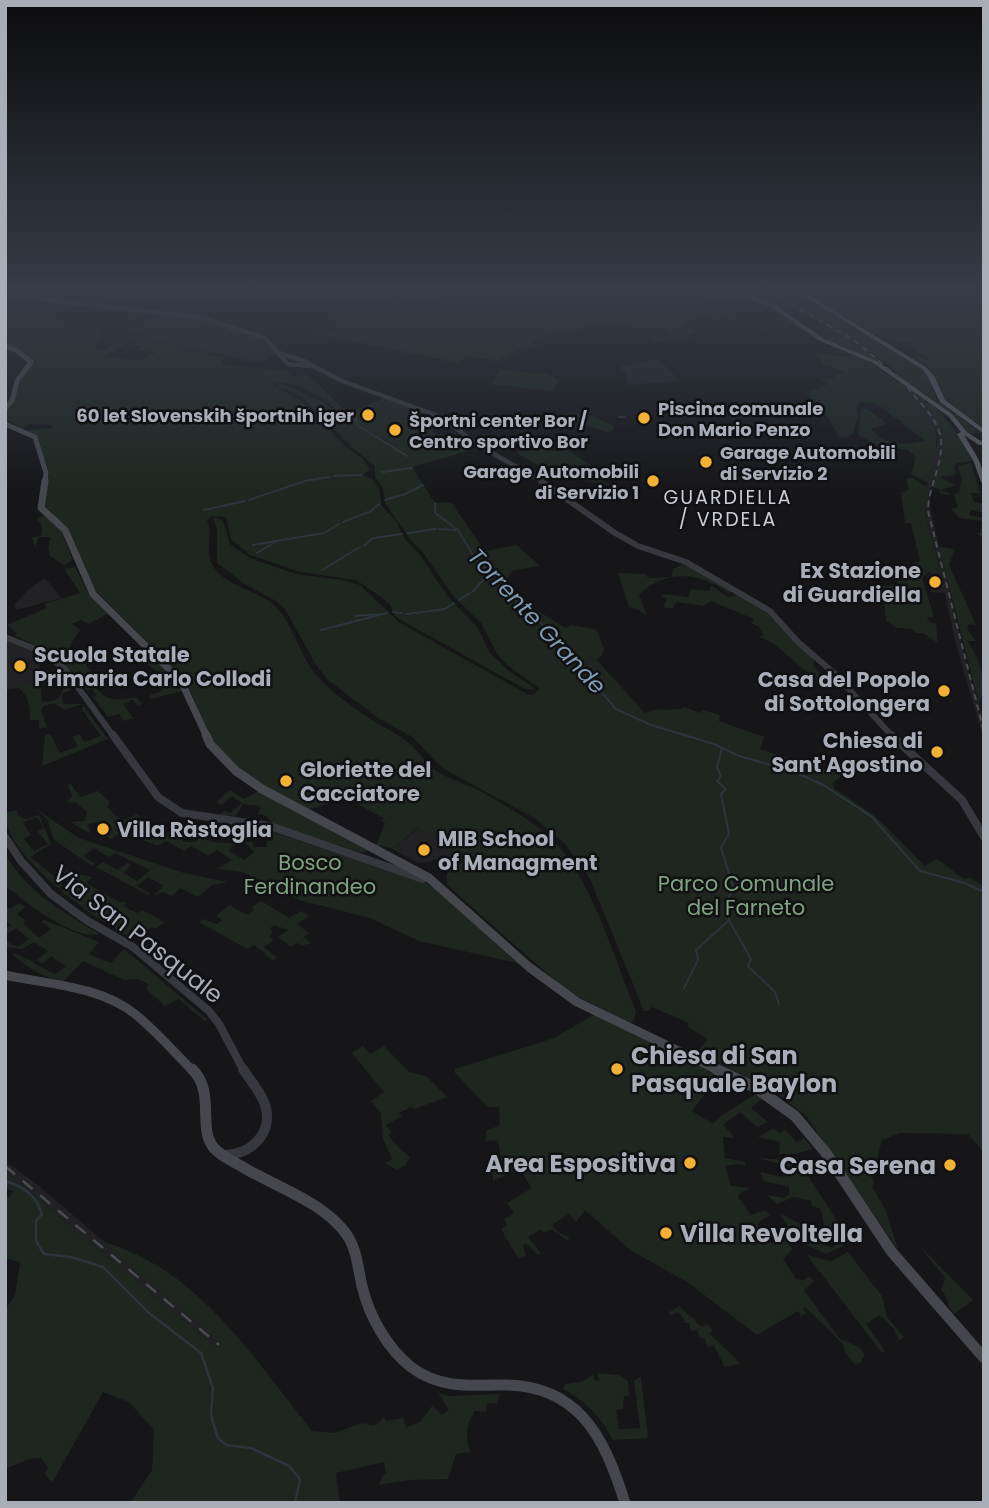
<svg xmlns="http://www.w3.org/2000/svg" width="989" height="1508" font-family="Poppins,sans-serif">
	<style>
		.built { fill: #222225 }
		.green { fill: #1e261f; fill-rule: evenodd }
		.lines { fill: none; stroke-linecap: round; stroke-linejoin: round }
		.stream-far1 { stroke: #2c353c; stroke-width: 2 }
		.stream { stroke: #2c353c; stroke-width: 2.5 }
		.tertiary-far3 { stroke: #37383d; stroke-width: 4.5 }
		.tertiary-far2 { stroke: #37383d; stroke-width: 6 }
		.tertiary-far1 { stroke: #37383d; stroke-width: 8 }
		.tertiary { stroke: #37383d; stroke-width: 10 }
		.secondary-far3 { stroke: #45474d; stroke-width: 5 }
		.secondary-far2 { stroke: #45474d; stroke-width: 7 }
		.secondary-far1 { stroke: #45474d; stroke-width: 9 }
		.secondary { stroke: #45474d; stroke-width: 11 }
		.primary { fill: #53555c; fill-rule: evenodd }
		.rail-far1 { stroke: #4a4c52; stroke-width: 2; stroke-dasharray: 6 4.5; stroke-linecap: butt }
		.rail { stroke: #4a4c52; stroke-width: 2.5; stroke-dasharray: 13 10; stroke-linecap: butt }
		.poi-dot { fill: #f2b134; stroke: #111113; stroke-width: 2.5 }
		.labels { text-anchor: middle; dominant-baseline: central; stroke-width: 5; stroke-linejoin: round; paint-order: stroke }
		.far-poi-label { font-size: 18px; font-weight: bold; fill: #a8adb8; stroke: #111113; text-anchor: start }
		.far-neighbourhood-label { font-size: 19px; letter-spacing: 2px; fill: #c9ccd4; stroke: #111113 }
		.poi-label { font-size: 21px; font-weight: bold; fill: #a8adb8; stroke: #111113; text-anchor: start }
		.park-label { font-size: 21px; fill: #7fa381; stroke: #111113 }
		.water-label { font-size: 23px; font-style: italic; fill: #7f9bb3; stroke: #111113 }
		.near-street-label { font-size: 24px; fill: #a8adb8; stroke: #111113 }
		.near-poi-label { font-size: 24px; font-weight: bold; fill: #a8adb8; stroke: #111113; text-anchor: start }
	</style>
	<rect width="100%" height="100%" fill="#161618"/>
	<g class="built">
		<polygon points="159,313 195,318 262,340 276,354 261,362 240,359 177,346 143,338 144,333 127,330"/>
		<polygon points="657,358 680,381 629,385 624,379 627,379 625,373 619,367"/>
		<polygon points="905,387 908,387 934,417 940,426 944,442 930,494 930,507 965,659 984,720 984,740 956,645 945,593 931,592 927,579 931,572 941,572 924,510 924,498 939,437 933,425"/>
		<polygon points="388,400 411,408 419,416 415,418 420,420 413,423 373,408"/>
		<polygon points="45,578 61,598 17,610 14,605 29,589"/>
		<polygon points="8,641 31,649 39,660 35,664 36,681 6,690 5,642"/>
		<polygon points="419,828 433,837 439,833 455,842 448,848 464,858 451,869 434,859 430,862 418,863 393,848"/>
		<polygon points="5,1161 34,1182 222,1342 219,1345 217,1348 5,1171"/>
	</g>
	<g class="green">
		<path d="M 546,288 L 714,288 L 692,292 L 702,301 L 701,304 L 719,310 L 715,312 L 734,314 L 716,316 L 725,319 C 713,321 694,316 685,322 L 687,325 L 680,329 L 693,329 L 695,333 L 685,336 L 695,341 L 682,338 L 654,342 L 649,339 L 652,336 L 667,337 L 671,334 L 665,328 L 605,327 L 603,323 L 543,336 L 532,342 L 538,346 L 517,350 L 497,361 L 469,356 L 458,363 L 313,333 L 337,332 L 332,327 L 337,323 L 336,320 L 327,319 L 352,318 L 394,306 L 376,309 L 373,307 L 392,302 L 388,297 C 368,299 351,298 329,299 L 330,295 L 318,294 L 319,292 C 353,293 382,295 415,294 L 416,297 L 440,297 L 441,299 L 415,300 L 395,306 L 450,302 Z"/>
		<path d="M 726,288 C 738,288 753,285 764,289 C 806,303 869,348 899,379 L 871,358 L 826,340 L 833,332 C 824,323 809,318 796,310 L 787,312 L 777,305 Z"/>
		<polygon points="765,288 788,288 918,365 928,376 937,400 981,433 969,433 933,399 903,381 891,367 822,318"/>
		<path d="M 807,288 L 984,288 L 984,427 L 977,423 L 979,422 L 973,421 L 943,399 L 928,367 L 913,356 L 928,360 L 927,356 L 917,352 L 909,342 C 867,341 835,310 799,290 Z"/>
		<path d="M 5,313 L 62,321 L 101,330 L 97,332 L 105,335 L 95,345 L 96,349 L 105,350 L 116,342 L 124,345 L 103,357 L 141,360 L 156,352 L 137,350 L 140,347 L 132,344 L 140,342 L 125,335 L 232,359 L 223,359 L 220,365 L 291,371 L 286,373 L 294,376 L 308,375 L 348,413 L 338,413 C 328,399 289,377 273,384 L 301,401 L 346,447 L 363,459 L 370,470 L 362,475 L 372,479 L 379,489 L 382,506 L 396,521 L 405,539 L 420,555 L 448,597 L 478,628 L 489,652 L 510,672 L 532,686 L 534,690 L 525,689 L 406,623 L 395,616 L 390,605 L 381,597 L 356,580 L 300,572 L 250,555 L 231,539 L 226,517 L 213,516 L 207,520 C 214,535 204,552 213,566 C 226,587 258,590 275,606 C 289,618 300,652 312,670 C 326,688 349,705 369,718 C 380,726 394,731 405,740 C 417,748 423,761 435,770 C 448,779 464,783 478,790 C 507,806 538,823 560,848 C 592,882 617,966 636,1011 L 634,1021 L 630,1023 L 567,991 L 447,885 L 447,874 L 464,858 L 448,848 L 454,842 L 439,833 L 433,837 L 418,828 L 394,847 L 407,855 L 405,856 L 391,848 L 376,845 L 385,823 L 381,821 L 384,818 L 345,798 L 308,810 L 257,782 L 223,755 L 209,735 L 191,692 L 177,672 L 93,588 L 69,531 L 43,504 L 49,474 L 38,437 L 26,430 L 52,428 L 52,425 L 31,424 L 22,428 L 5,420 L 5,411 L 12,405 L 20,381 L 33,363 L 5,345 Z"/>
		<path d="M 851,352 C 867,360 879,368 893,379 C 901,384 910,387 917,392 C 942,410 960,434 973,461 L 957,463 L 954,466 L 956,475 L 940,477 L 955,485 L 941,490 L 953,495 L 959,493 L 962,479 L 958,467 L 971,463 L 980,493 L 971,493 L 974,502 L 983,503 L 984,513 L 971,510 L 969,515 L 984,518 L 984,539 L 976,533 L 981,532 L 982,521 L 960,518 L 951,509 L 958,507 L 954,495 L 941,494 L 939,489 L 932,487 C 948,429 947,432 908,387 L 906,388 C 940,433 943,428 928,483 L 911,474 L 916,457 L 907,450 L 879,446 L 858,435 L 861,409 L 867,409 L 888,424 L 871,429 C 886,445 904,447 925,440 L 901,423 L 904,422 C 889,418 884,401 860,402 L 857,406 L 858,417 L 853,434 L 845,438 L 839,437 L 829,419 L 807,393 L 828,384 L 820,379 L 835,378 L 833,375 L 846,373 L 824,365 L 816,353 L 843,357 L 851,356 L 848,353 Z"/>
		<polygon points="500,370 548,374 559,381 552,391 491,384"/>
		<path d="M 281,383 L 323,402 L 342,416 L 350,415 L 351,412 L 385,398 L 388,400 L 374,408 L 413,423 L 420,420 L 436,434 L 448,436 L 468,451 L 412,467 L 435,503 L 451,502 L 485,551 L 517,545 L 540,566 L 512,571 L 508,577 L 518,598 L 565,628 L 571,625 L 596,629 L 604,649 L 601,657 L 596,659 L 645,713 C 660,706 671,713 685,707 L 699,713 L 704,710 L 720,715 L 719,721 L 764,737 L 760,749 L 842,775 L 832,784 L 835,789 L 875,816 L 925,866 L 937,859 L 964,879 L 970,877 L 984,887 L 984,1153 L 968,1134 L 900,1133 L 882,1140 L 877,1159 L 869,1162 L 874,1185 L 872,1186 L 886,1211 L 898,1250 L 807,1117 L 773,1090 L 696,1052 L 708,1039 L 687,1026 L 689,1023 L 652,1007 L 648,1011 L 644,1011 L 590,879 L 565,844 L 536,819 L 444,769 L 412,737 L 378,718 L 328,680 L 316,665 L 285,609 L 276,601 L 246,585 L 217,563 L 217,529 L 213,519 L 216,517 L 223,521 L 230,544 L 250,558 L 296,574 L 342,580 L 360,585 L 400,623 L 527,694 L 533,695 L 540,689 L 507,665 L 496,652 L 481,623 L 454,597 L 424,554 L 409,538 L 385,503 L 383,488 L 375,477 L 375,466 L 353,448 L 303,398 L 277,386 Z"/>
		<polygon points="570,412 589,415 615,426 611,432 607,432 564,419"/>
		<polygon points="528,447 556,451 566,449 608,477 601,481 613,485 562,478 516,453"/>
		<polygon points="911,477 927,487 924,510 941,573 929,572 922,578 934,617 927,617 929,622 936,623 938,643 923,633 915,633 912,629 897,628 886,621 883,586 898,585 894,570 920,561 911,523 905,523 901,493 909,490 906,479"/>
		<path d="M 45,516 L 60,529 L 73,560 L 64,565 L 50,556 L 48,547 L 51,537 L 39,537 L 35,547 L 32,537 L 41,536 C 44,528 41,524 36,518 Z"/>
		<path d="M 939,547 L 955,549 L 949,565 L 976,625 L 969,624 L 967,629 L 976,641 L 967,641 C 979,657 989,681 979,704 Z"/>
		<path d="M 685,563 L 734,592 L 728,593 C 701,572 664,569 639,595 L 647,616 L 639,610 L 629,607 L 618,573 L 646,574 L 648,578 L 671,577 L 673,569 Z"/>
		<path d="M 75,567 L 88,593 L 109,613 L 89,624 L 81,620 L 72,624 L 80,630 L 70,645 L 70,652 L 87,659 L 87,667 L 104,684 L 96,688 C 113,706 116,697 137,698 L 142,704 L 138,706 L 133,700 L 123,704 L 133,718 L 124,721 L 119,714 L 108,717 L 93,697 L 97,695 L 92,689 L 87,691 C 64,663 48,650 15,636 L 17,634 L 7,625 L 47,608 L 44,604 L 80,593 L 64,569 Z"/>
		<path d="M 711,585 L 728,597 L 740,595 L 763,608 L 815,659 L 813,666 L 831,683 L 823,685 C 803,672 779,643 758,636 L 764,636 L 759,627 L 751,623 L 754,619 L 711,601 L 704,606 L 676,602 L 673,609 L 664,607 L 667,598 L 661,597 L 662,594 L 688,597 L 691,589 L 709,591 Z"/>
		<polygon points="146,649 183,691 150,699 150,695 160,692 169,679 136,657"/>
		<path d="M 39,660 L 42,701 L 49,702 L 59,698 L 66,682 L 71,690 L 63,693 L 62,699 L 64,704 L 82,704 L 64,710 L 54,703 L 44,706 L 41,711 L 47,727 L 39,729 L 39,720 L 30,720 C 30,707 30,698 19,688 L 6,690 L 35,681 L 34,668 Z"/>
		<polygon points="84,707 108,739 42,766 45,735 50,734 60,753 78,746 72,737 79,734 85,742 101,736 81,708"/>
		<path d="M 70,783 L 80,797 L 98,791 L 110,802 L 107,807 L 122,821 L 137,814 L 140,816 L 126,822 L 130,826 L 138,822 L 164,837 L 172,829 L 179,833 L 178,838 L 183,838 L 183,842 L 196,842 L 206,829 L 208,830 L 207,840 C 217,844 227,841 235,845 L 228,850 L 244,860 L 254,852 L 245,842 L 253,842 L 253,847 L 266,847 L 268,841 L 273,841 L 273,832 L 425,883 L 437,889 L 517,963 L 419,941 L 370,918 L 299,900 L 243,872 L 217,869 L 232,860 L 217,850 L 208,856 L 191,846 L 184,851 L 166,841 L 157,846 L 123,831 L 111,839 L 104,835 L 113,830 C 105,823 96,820 87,825 L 91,831 L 89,833 L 70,822 L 85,821 L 87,812 L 76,803 L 67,802 L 72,796 L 68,786 Z"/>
		<polygon points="230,790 244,799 258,791 368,851 362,853 274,824 266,816 258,814 261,806 243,804 236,816 220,815 224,811 230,813 242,803 232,796 222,805 216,802"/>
		<polygon points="36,809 79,838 184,873 228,882 212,885 198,897 180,888 172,896 163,892 154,895 164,886 148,877 137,886 150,894 148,895 96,867 103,862 118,870 127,863 131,865 123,873 137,881 150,870 115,853 109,857 94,848 83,856 95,864 92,866 53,839 48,820"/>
		<path d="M 17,810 L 19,816 L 27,819 L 38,815 L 40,817 L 51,844 L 30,857 L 55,877 L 68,870 L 70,872 L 60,878 L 62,886 L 58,888 C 39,871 5,841 5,813 ZM 37,817 L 44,828 L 37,831 L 48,844 L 34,851 L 24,839 L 31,835 L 23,823 Z"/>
		<path d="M 5,853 C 24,890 65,914 100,934 C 73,941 27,902 5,886 Z"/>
		<polygon points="72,873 93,877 86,883 119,902 126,902 123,906 137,913 142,910 165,922 155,929 152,927 144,931 140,928 128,936 90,913 61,891 68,886 65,878"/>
		<polygon points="261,901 289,918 301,911 309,916 297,924 309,933 304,937 311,943 301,946 297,943 291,947 278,937 288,930 274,925 269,929 273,932 269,936 274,940 264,947 277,958 273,961 254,945 247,949 199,922 202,919 217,924 222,920 216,916 229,905 247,915 254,910 251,907"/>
		<path d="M 19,903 L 25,907 L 17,914 L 26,921 L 23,923 L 39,938 L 51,929 L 42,922 L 44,920 L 99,942 L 89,954 L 111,963 L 124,949 L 208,1020 L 205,1021 L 178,999 L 165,1006 L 146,989 L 148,984 L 137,979 L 124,980 L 83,961 L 63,982 C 42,977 26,967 11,953 C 27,955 40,969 56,974 L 66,966 L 51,956 L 42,964 L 37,960 L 48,951 L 34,942 L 22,949 L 5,947 L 5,941 L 18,947 L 29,939 L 16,928 L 5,935 L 5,929 L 11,925 L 5,920 L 5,905 L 10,909 Z"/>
		<polygon points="595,1014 720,1075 692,1111 713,1124 722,1115 756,1094 762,1099 751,1108 768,1122 757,1127 740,1112 723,1125 733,1135 733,1138 723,1137 725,1158 745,1162 745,1166 738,1164 725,1166 731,1186 750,1188 740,1193 738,1197 751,1215 765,1210 770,1215 760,1221 758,1225 772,1244 786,1241 793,1249 783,1259 796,1279 803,1280 809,1276 814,1281 804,1290 840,1339 859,1347 865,1355 860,1363 854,1364 845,1352 843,1344 805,1307 803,1308 806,1313 801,1316 798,1311 757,1335 687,1282 630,1250 585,1210 576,1222 569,1214 552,1225 558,1232 570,1238 567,1240 551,1229 544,1233 541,1229 528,1237 541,1253 538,1255 526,1243 523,1246 526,1256 519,1259 501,1229 507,1225 504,1219 514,1213 507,1203 532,1188 519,1169 493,1181 492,1166 488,1166 488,1161 501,1160 498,1140 485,1141 486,1131 500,1125 499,1107 488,1107 455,1073 455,1069 554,1038"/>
		<polygon points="363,1046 370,1054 384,1046 409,1072 426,1076 447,1097 414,1109 411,1107 399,1113 402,1116 386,1125 391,1132 389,1136 399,1148 410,1157 405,1165 397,1170 385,1163 392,1159 383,1139 381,1113 371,1101 384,1092 352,1053"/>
		<polygon points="774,1128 779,1133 785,1130 797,1142 804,1138 813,1149 795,1154 779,1154 780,1142 758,1137"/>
		<polygon points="757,1158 798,1161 851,1242 826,1254 799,1242 779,1213 810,1229 809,1241 834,1248 837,1235 825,1232 821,1209 812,1206 811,1201 794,1197 777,1204 767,1195 784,1198 789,1195 789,1187 764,1181 760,1172 783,1177 784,1165"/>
		<path d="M 5,1171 L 217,1348 L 221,1342 L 103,1242 C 198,1268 254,1359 312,1431 L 334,1433 L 363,1423 C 374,1428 377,1425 384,1417 L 386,1421 L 403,1418 L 406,1428 L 420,1422 L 432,1406 L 442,1415 L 449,1410 L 438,1393 L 451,1396 L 500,1394 L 497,1404 L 487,1403 L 486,1412 L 475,1411 C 466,1425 465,1436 470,1452 L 456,1454 L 448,1479 L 411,1480 L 379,1485 L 382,1476 L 386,1474 L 384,1462 L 336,1473 L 340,1503 L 130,1503 L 152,1470 L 154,1430 L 129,1402 L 103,1392 L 52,1483 L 44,1473 L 48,1468 L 41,1458 L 29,1459 L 5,1469 L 5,1310 L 15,1295 L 20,1262 L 5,1258 L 5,1197 L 10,1197 L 13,1191 L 5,1188 Z"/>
		<path d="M 917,1243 L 973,1300 L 954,1314 C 948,1307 949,1299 941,1290 L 945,1278 Z"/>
		<polygon points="848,1252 882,1296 887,1317 904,1337 899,1341 894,1329 880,1315 866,1324 885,1351 882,1353 807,1255 831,1261"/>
		<polygon points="679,1306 702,1327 706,1324 713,1330 710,1334 741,1364 725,1367 714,1346 708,1347 705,1338 700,1338 697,1330 691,1331 689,1323 684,1323 685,1320 678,1312 671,1316 668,1313"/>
		<path d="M 597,1373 L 618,1375 L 628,1381 L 629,1396 L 624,1396 L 623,1409 L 616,1410 L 619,1429 L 640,1428 L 634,1381 L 641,1376 L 648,1438 L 613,1440 C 602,1418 585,1400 563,1389 L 565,1384 L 584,1381 L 593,1374 L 595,1381 L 599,1380 Z"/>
	</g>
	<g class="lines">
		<g class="stream-far1">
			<polyline points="355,411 357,425 407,456"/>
			<polyline points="619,417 625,417"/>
			<polyline points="382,472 412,468"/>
			<polyline points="334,476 362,475"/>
			<polyline points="403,495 423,485"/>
			<polyline points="249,500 305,481 329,477"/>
			<polyline points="385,500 401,495"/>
			<polyline points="435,503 435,513 458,530 477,562 502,579 513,599 533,615 586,669 593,682 616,709 651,725 714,744 739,756 795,772 825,786 872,817 920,871 965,883 984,892"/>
			<polyline points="204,510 245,501"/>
			<polyline points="343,522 371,511 379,504"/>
			<polyline points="439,529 456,530"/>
			<polyline points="408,533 436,529"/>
			<polyline points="253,545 324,533 339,524"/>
			<polyline points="364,546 373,538 402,534"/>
			<polyline points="257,553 277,541"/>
			<polyline points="322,570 360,547"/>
			<polyline points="472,592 486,577 483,569"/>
			<polyline points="459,600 470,593"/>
			<polyline points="393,612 402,613"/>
			<polyline points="407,614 445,609 454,603"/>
			<polyline points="355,616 382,614"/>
			<polyline points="321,630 387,613"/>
			<polyline points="729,920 751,959 748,966 775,992 779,1004"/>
			<polyline points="684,988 698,960 696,950 729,920 728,898 734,889 721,848 729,834 721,794 726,789 717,781 721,776 717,767 722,748"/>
		</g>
		<path class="stream" d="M 5,1181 C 23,1186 36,1195 42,1214 L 36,1221 L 36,1241 L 44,1254 L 71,1257 L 103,1267 L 149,1313 L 201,1353 L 213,1388 L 211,1416 L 218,1438 L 226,1445 L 251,1448 L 289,1466 L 300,1479 L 295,1503"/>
		<g class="tertiary-far3">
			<polyline points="11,296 198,317 265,338 288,364 311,366"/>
			<polyline points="279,353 304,361 342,381 441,417 481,447 544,482"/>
		</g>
		<g class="tertiary-far2">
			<polyline points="541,481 615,533 638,546 686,562 770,611 798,642 835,674 893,737"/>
			<polyline points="5,637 40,651 64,668 114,737"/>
		</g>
		<g class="tertiary-far1">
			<polyline points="113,735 158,797 182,813 270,826 423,879"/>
			<polyline points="891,735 962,800 984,837"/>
			<polyline points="5,837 21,861 51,894 86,920 133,947 209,1011 219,1024 244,1071"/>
		</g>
		<path class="tertiary" d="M 225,1155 C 253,1154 275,1131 264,1102 C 259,1090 250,1080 243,1069"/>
		<g class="secondary-far3">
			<polyline points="5,346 16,350 31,362 17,381 12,401 5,408"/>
			<polyline points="5,424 35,437 46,473 45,482"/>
		</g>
		<polyline class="secondary-far2" points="45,481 41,508 65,530 93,594 181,681 207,737"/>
		<g class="secondary-far1">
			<polyline points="206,735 210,744 236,771 262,789 429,878 529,967 577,1002 720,1071"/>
			<path d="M 5,975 C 47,984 100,986 135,1014 C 156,1031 174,1052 193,1071"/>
		</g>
		<g class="secondary">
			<path d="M 192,1069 C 216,1092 197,1129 214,1148 C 221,1156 232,1161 241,1166 C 275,1187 323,1201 347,1235 C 357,1250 358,1269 362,1286 C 369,1316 387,1348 411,1367 C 437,1387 466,1386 497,1385 C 577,1382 604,1435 625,1503"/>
			<polyline points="716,1069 756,1088 795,1116 826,1153 891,1251 984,1358"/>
		</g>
		<g class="primary">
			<path d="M 720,288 L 727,288 L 775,305 L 824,339 L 877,361 L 952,414 L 967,432 L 984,443 L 983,445 L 979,445 L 964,435 C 974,452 984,463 984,484 L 981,482 L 973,460 L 957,434 L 961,432 L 948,416 L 873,363 L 820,341 L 771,307 Z"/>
			<polygon points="791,288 797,288 926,367 934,376 945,400 984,429 984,434 940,402 928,377 922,369"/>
		</g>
		<g class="rail-far1">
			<polyline points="763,288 854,340 901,380"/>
			<path d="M 907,387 C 918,401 933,414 939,431 C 948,456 928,485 928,511 L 984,732"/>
		</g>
		<polyline class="rail" points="5,1166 219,1345"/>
	</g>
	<linearGradient id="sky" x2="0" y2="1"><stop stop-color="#0c0c0d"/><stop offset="0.58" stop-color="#363c48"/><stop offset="1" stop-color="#363c48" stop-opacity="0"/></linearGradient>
	<rect width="989" height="499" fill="url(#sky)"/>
	<g class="poi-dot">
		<circle cx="368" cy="415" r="7"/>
		<circle cx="644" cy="418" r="7"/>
		<circle cx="395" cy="430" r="7"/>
		<circle cx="706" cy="462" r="7"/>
		<circle cx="653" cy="481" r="7"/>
		<circle cx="935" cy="582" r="7"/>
		<circle cx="20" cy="666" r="7"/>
		<circle cx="944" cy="691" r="7"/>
		<circle cx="937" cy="752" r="7"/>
		<circle cx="286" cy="781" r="7"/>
		<circle cx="103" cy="829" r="7"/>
		<circle cx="424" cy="850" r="7"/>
		<circle cx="617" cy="1069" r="7"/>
		<circle cx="690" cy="1163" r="7"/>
		<circle cx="950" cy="1165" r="7"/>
		<circle cx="666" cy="1233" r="7"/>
	</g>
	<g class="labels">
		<g class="far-poi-label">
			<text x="658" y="408">Piscina comunale<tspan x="658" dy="21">Don Mario Penzo</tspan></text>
			<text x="354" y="415" text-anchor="end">60 let Slovenskih športnih iger</text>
			<text x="409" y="420">Športni center Bor /<tspan x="409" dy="21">Centro sportivo Bor</tspan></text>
			<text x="720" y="452">Garage Automobili<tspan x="720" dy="21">di Servizio 2</tspan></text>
			<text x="639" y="471" text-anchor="end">Garage Automobili<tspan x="639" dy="21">di Servizio 1</tspan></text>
		</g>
		<g class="far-neighbourhood-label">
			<text x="728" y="497">GUARDIELLA<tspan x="728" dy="22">/ VRDELA</tspan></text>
		</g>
		<g class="poi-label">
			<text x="921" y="570" text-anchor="end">Ex Stazione<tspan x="921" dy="24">di Guardiella</tspan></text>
			<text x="34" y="654">Scuola Statale<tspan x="34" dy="24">Primaria Carlo Collodi</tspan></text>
			<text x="930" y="679" text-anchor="end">Casa del Popolo<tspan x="930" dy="24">di Sottolongera</tspan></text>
			<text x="923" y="740" text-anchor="end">Chiesa di<tspan x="923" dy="24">Sant'Agostino</tspan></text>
			<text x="300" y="769">Gloriette del<tspan x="300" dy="24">Cacciatore</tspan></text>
			<text x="117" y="829">Villa Ràstoglia</text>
			<text x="438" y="838">MIB School<tspan x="438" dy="24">of Managment</tspan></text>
		</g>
		<g class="park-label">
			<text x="310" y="862">Bosco<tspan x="310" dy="24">Ferdinandeo</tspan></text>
			<text x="746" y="883">Parco Comunale<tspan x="746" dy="24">del Farneto</tspan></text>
		</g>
		<g class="water-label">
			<text transform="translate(537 621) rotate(47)">Torrente Grande</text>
		</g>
		<g class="near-street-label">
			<text transform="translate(138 934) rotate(38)">Via San Pasquale</text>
		</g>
		<g class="near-poi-label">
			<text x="631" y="1055">Chiesa di San<tspan x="631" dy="28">Pasquale Baylon</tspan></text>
			<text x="676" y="1163" text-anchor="end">Area Espositiva</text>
			<text x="936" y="1165" text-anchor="end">Casa Serena</text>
			<text x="680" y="1233">Villa Revoltella</text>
		</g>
	</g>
	<rect width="989" height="1508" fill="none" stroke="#a8adb8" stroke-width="14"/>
</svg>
